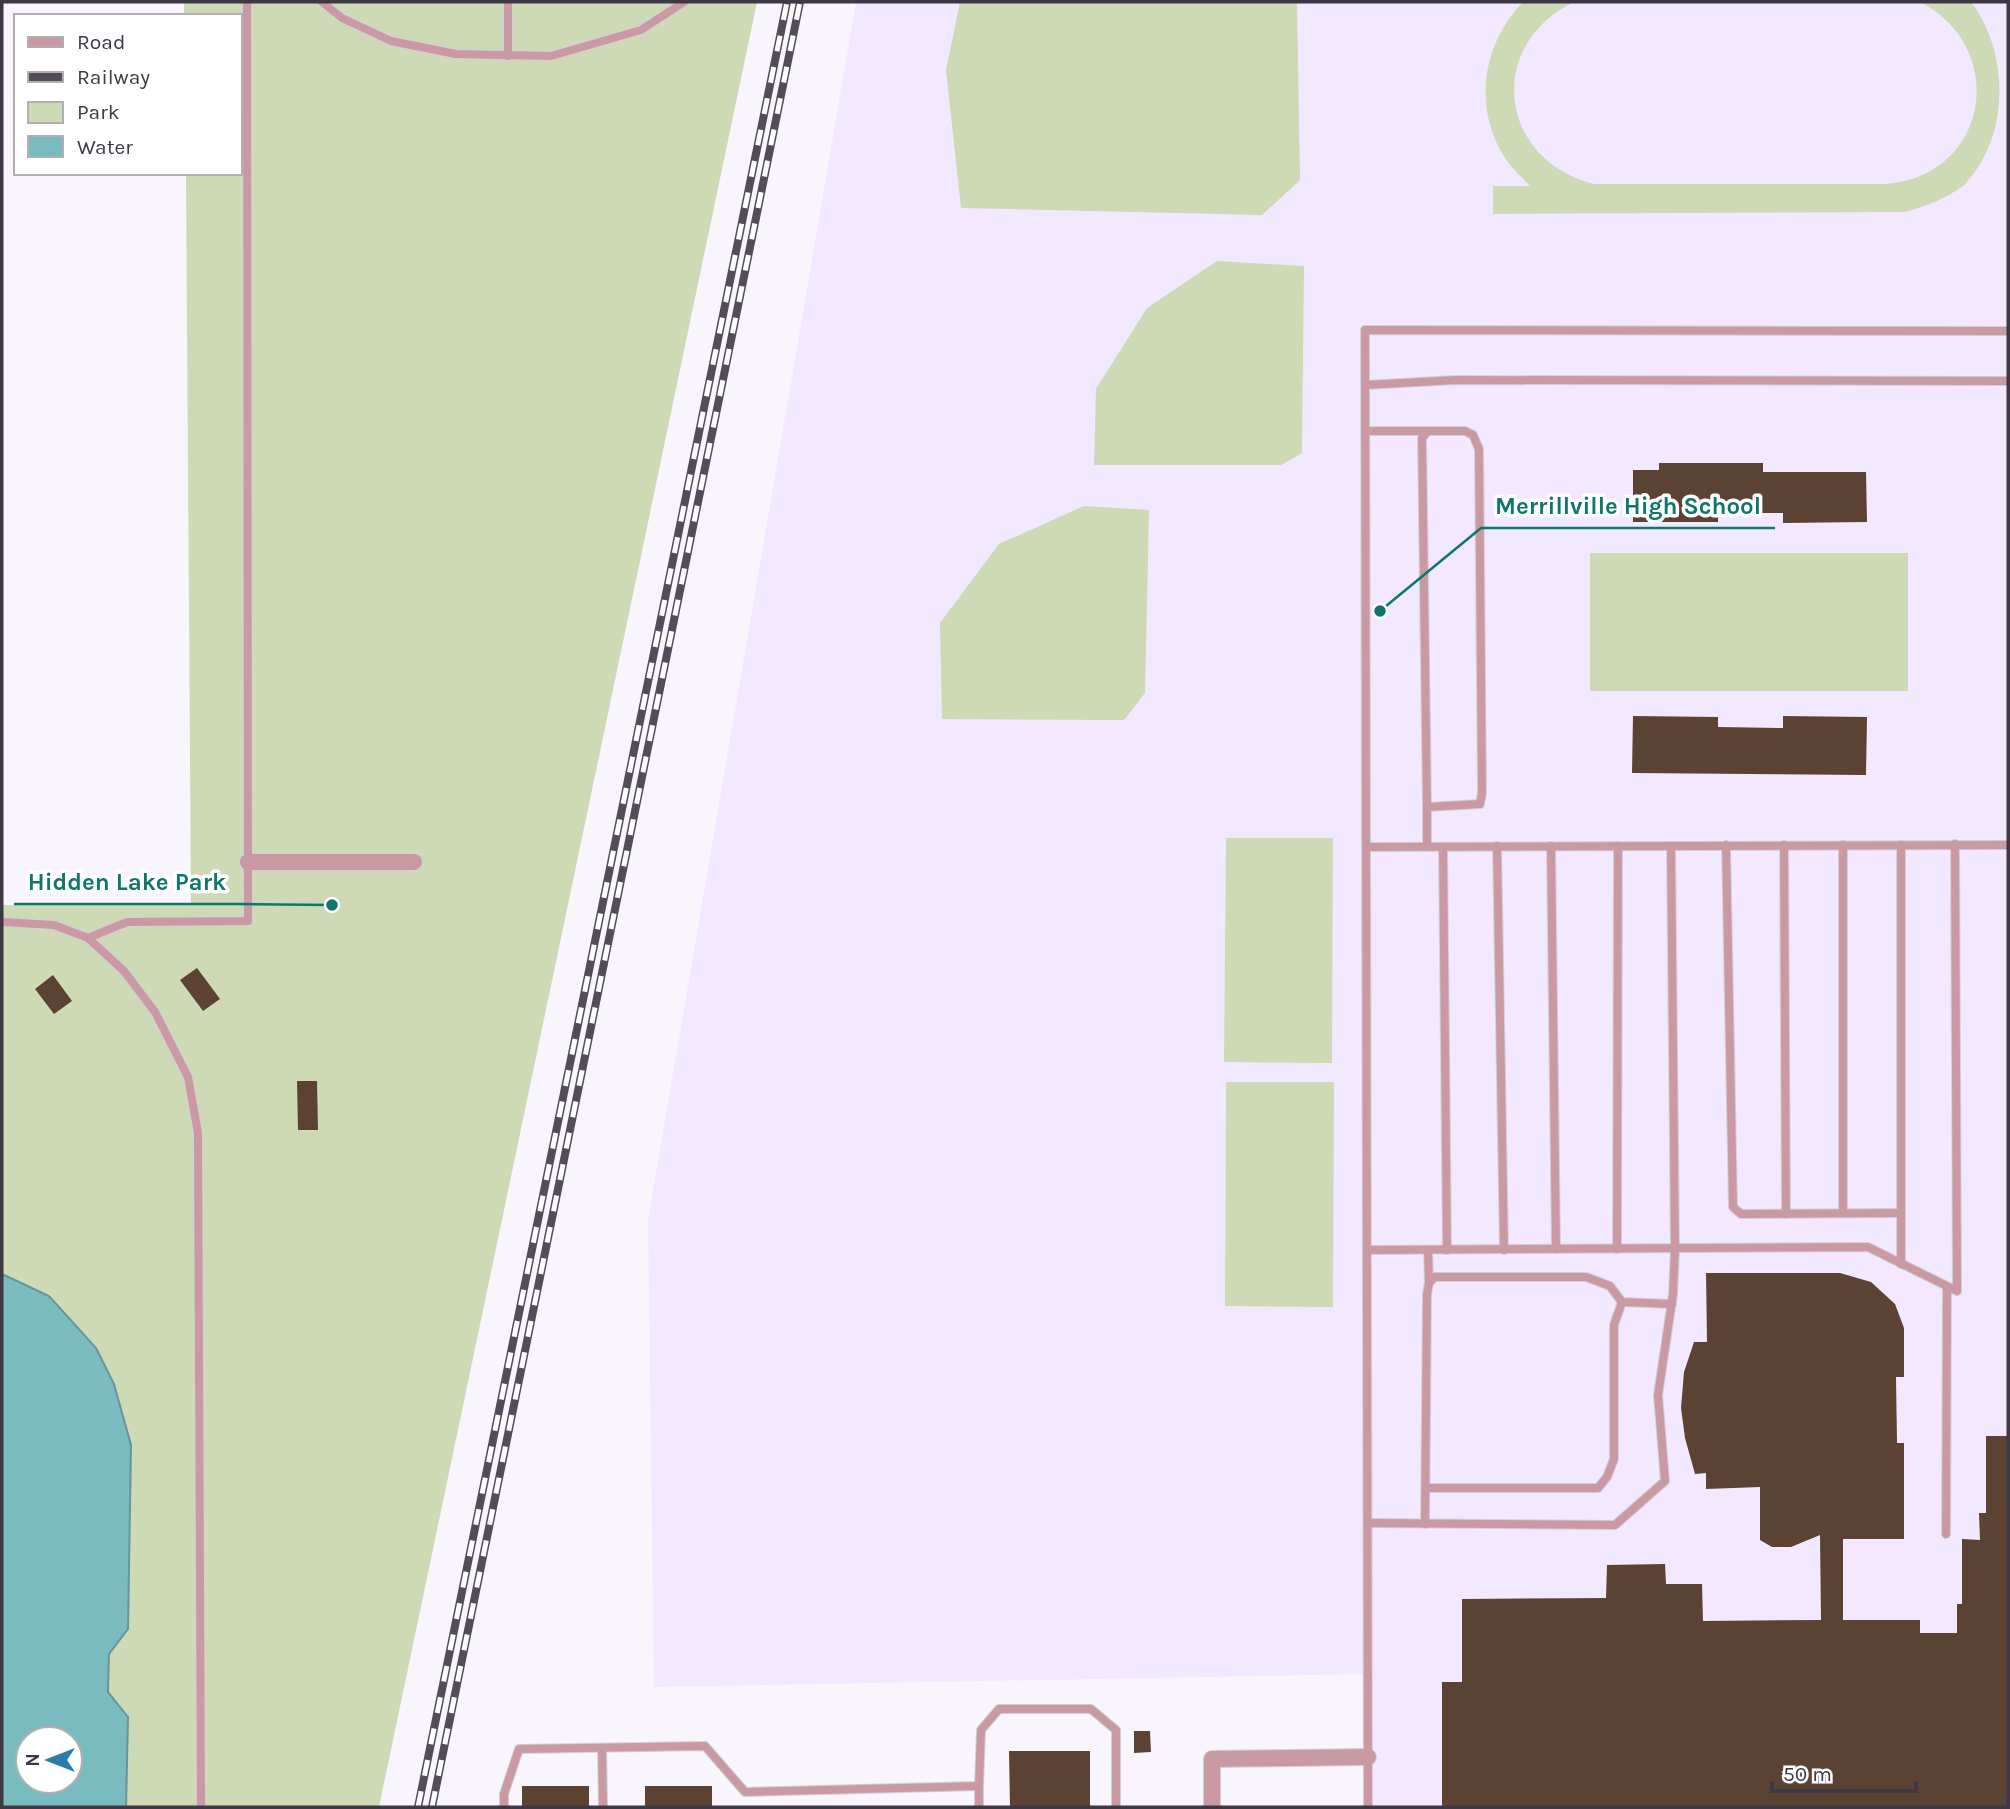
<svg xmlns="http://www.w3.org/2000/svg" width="2010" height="1809" font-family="Karla,sans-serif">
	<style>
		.built { fill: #f2e8ff }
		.green { fill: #ced9b6; fill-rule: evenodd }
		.water { fill: #7abbbf; stroke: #68949a; stroke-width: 2; fill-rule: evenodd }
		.building { fill: #5b4232 }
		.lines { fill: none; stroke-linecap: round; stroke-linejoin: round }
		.lane-casing { stroke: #d3cfd7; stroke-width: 10 }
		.street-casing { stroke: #d3cfd7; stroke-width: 18 }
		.lane { stroke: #c99aa4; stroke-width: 8 }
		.street { stroke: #c99aa4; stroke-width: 16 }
		.rail-casing { stroke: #524d59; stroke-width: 8 }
		.rail { stroke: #fff; stroke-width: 5; stroke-dasharray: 16; stroke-linecap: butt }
		.leader { fill: none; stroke: #0f766e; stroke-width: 2.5 }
		.callout-dot { fill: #0f766e; stroke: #fff; stroke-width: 2.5 }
		.callout-label { font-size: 24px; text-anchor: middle; font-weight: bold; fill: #0f766e; stroke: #fff; stroke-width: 7; stroke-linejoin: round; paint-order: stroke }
	</style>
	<rect width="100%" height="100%" fill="#f8f5fc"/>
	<polygon class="built" points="856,2 2008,2 2008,1807 1368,1807 1368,1674 654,1687 648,1220"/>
	<g class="green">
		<path d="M 184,2 L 757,2 L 379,1807 L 2,1807 L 2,905 L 191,904 L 186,173 L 240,173 L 240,16 L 184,16 ZM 28,1739 L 70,1739 L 70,1781 L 28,1781 Z"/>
		<polygon points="960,2 1297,2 1300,180 1262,215 961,208 946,70"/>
		<path d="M 1523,2 L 1574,2 C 1485,45 1498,160 1594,184 L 1884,184 C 1989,178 2010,48 1920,2 L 1971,2 C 2010,53 2010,138 1964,185 C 1946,199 1926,206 1905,212 L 1493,214 L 1493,186 L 1530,186 C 1520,175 1509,166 1502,153 C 1473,103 1484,42 1523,2 Z"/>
		<polygon points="1217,261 1304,266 1302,453 1281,465 1094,465 1096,389 1147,308"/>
		<polygon points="1084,506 1149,510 1145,693 1124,720 942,719 940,623 999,544"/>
		<rect x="1590" y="553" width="318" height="138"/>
		<polygon points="1226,838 1333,838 1332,1063 1224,1062"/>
		<polygon points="1226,1082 1334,1082 1333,1307 1225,1306"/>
	</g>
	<path class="water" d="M 2,1274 L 49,1296 L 96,1348 L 114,1384 L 131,1445 L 128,1629 L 109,1654 L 108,1692 L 128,1717 L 126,1807 L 2,1807 ZM 28,1739 L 70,1739 L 70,1781 L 28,1781 Z"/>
	<g class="building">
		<polygon points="1659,463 1763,463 1763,472 1866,472 1867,522 1783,523 1783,513 1718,513 1718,522 1633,522 1633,470 1659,470"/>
		<polygon points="1633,716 1718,717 1718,727 1783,728 1783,716 1867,717 1866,775 1632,773"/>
		<polygon points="197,968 220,999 203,1011 180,980"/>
		<polygon points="53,975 72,1001 54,1014 35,989"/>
		<polygon points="297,1081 317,1081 318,1130 298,1130"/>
		<polygon points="1706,1273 1840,1273 1871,1282 1895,1304 1904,1328 1904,1377 1896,1377 1897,1443 1904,1443 1904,1539 1843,1539 1843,1620 1920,1620 1920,1633 1957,1633 1957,1604 1962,1604 1962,1539 1980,1540 1979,1513 1986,1513 1986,1436 2008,1436 2008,1807 1442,1807 1442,1682 1462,1682 1462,1599 1606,1598 1607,1565 1665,1564 1666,1584 1702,1584 1703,1621 1821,1620 1820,1535 1791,1547 1772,1547 1760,1540 1760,1487 1706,1489 1706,1473 1695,1474 1685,1438 1681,1408 1684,1372 1694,1342 1707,1342"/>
		<polygon points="1134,1731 1150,1731 1151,1752 1134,1753"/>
		<polygon points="1009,1751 1090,1751 1090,1807 1010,1807"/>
		<rect x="522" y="1786" width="67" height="21"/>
		<rect x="645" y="1786" width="67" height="21"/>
	</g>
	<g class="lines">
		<defs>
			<g id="lane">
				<polyline points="322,2 342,18 391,41 456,54 551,56 641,30 684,2"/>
				<polyline points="508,2 508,56"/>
				<polyline points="1366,385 1455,380 2008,381"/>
				<polyline points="1367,431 1428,431"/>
				<polyline points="1427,807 1480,804 1482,793 1479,449 1473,435 1465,431 1428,431 1422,438 1427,807 1427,847"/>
				<polyline points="1726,845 1733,1207 1741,1214 1901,1213"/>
				<polyline points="1784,845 1786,1214"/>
				<polyline points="1901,845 1901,1264"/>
				<polyline points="1497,846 1504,1250"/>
				<polyline points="1551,846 1556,1249"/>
				<polyline points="1367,847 2008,845"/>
				<polyline points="1443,847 1447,1250"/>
				<polyline points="2,922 54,925 88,938 124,971 155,1012 188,1077 198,1133 201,1807"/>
				<polyline points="88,938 127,922 248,921 247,2"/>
				<polyline points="1843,1213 1843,845"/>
				<polyline points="1617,1249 1618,846"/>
				<polyline points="1368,1250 1868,1247 1957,1291 1955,844"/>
				<polyline points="1428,1250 1429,1283"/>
				<polyline points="1426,1488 1598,1488 1607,1477 1614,1459 1614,1325 1622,1302"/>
				<polyline points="1368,1523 1615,1525 1665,1481 1658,1395 1673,1294 1675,1249 1671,846"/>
				<polyline points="1425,1524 1427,1294 1429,1283 1435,1277 1586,1277 1610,1286 1622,1302 1672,1304"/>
				<polyline points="1946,1534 1947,1287"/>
				<polyline points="602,1748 603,1807"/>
				<polyline points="979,1786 981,1730 999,1709 1091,1709 1116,1730 1116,1807"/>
				<polyline points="504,1807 504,1794 519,1749 705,1746 745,1792 979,1786 979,1807"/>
				<polyline points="1368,1807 1365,330 2008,331"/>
			</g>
			<g id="street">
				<polyline points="248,862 414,862"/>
				<polyline points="1212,1807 1212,1759 1368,1757"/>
			</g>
		</defs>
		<use href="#lane" class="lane-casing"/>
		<use href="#street" class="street-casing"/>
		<use href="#lane" class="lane"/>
		<use href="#street" class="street"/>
		<defs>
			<g id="rail">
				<polyline points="418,1807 787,2"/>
				<polyline points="432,1807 800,2"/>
			</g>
		</defs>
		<use href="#rail" class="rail-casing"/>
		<use href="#rail" class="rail"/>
	</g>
	<path class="leader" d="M1380 611L1481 528H1775M332 905L240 904H14"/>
	<g class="callout-dot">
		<circle cx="1380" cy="611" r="7"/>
		<circle cx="332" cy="905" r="7"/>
	</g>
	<g class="callout-label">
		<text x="1628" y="514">Merrillville High School</text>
		<text x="127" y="890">Hidden Lake Park</text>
	</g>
	<rect width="2010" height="1809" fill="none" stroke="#3d3844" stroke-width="7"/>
	<rect x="14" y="14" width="228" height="161" fill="#ffffff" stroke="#b1afb4" stroke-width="2"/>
	<rect x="28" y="37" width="35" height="10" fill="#c99aa4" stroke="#b1afb4" stroke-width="2"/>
	<text x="77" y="49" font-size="21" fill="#3d3844">Road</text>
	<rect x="28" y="72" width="35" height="10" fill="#524d59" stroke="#b1afb4" stroke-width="2"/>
	<text x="77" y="84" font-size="21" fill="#3d3844">Railway</text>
	<rect x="28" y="102" width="35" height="21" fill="#ced9b6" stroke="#b1afb4" stroke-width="2"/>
	<text x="77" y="119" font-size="21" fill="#3d3844">Park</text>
	<rect x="28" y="136" width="35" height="21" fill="#7abbbf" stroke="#b1afb4" stroke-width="2"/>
	<text x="77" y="154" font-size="21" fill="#3d3844">Water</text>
	<g transform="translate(49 1760) rotate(270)"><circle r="33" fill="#ffffff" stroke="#b1afb4" stroke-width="2"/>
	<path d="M0-5L12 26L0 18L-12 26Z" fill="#287bab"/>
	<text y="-10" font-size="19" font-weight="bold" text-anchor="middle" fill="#3d3844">N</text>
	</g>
	<path d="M1772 1781v10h144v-10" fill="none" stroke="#3d3844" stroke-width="3.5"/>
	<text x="1783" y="1781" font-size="21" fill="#3d3844" stroke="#ffffff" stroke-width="5" paint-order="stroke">50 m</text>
</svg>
